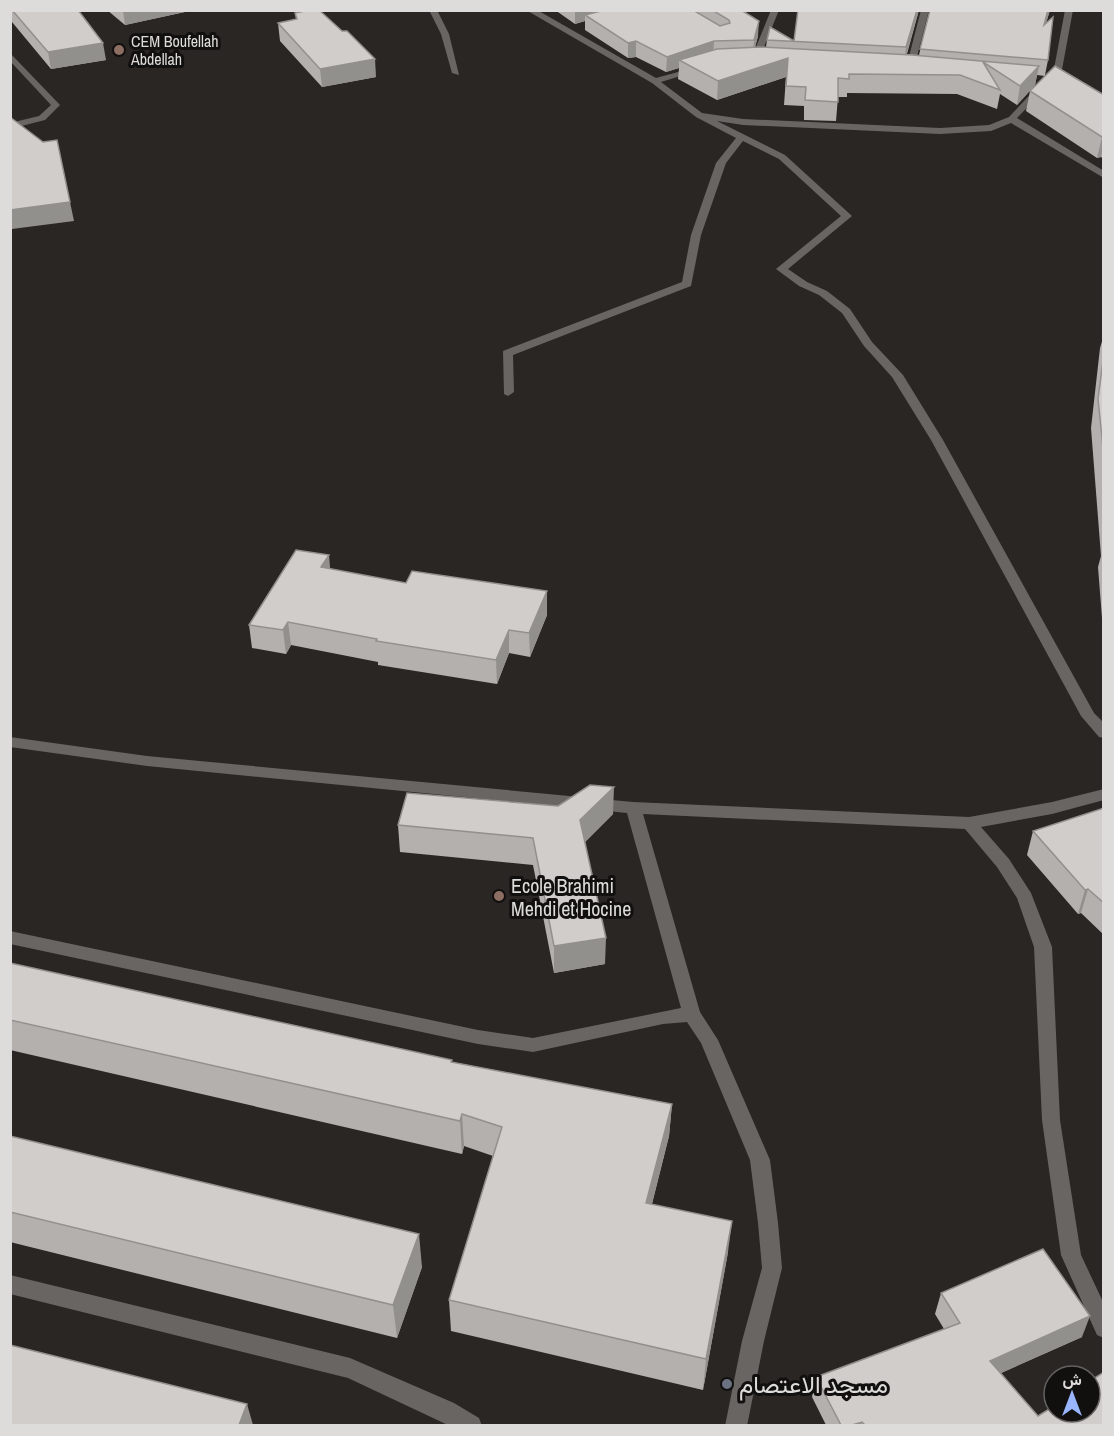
<svg xmlns="http://www.w3.org/2000/svg" width="1114" height="1436" font-family="'Archivo Narrow',Vazirmatn,sans-serif">
	<style>
		.lines { fill: none; stroke-linecap: round; stroke-linejoin: round }
		.minor { fill: #686563; fill-rule: evenodd }
		.wall { fill: #b3b0ae }
		.shaded-wall { fill: #92908d }
		.building { fill: #d0cdca; stroke: #92908d; stroke-width: 1.5 }
		.education-dot { fill: #8d6e63; stroke: #11100f; stroke-width: 2 }
		.worship-dot { fill: #6b7280; stroke: #11100f; stroke-width: 2 }
		.labels { text-anchor: middle; dominant-baseline: central; stroke-width: 6; stroke-linejoin: round; paint-order: stroke }
		.far-poi-label { font-size: 16px; fill: #dedcdb; stroke: #11100f; text-anchor: start }
		.poi-label { font-size: 20px; fill: #dedcdb; stroke: #11100f; text-anchor: start }
		.near-poi-label { font-size: 24px; fill: #dedcdb; stroke: #11100f; text-anchor: start }
	</style>
	<rect width="100%" height="100%" fill="#292624"/>
	<g class="lines">
		<g class="minor">
			<polygon points="429,10 437,10 449,34 459,75 452,73 441,34"/>
			<polygon points="526,10 537,10 656,78 700,66 700,70 661,82 702,113 743,119 940,128 989,125 1009,117 1039,85 1045,85 1045,89 1017,118 1104,171 1104,178 1011,123 991,131 940,134 743,125 717,121 785,155 852,216 788,269 807,282 827,291 850,309 872,342 903,375 943,440 1094,713 1104,723 1104,738 1099,737 1081,716 931,440 892,377 864,346 842,313 819,295 799,286 776,269 841,216 779,159 743,141 726,163 701,235 691,286 513,355 514,392 508,396 504,394 503,351 682,282 691,235 716,163 736,138 696,117 652,83"/>
			<polygon points="771,10 779,10 764,47 763,60 756,62 756,47"/>
			<polygon points="921,10 929,10 914,68 910,71 906,68"/>
			<polygon points="1065,10 1073,10 1061,75 1049,83 1043,83 1043,79 1053,74"/>
			<polygon points="10,53 60,105 45,120 10,129 10,123 39,116 51,105 10,61"/>
			<polygon points="10,737 147,756 633,802 969,817 1052,802 1104,789 1104,800 1052,814 981,827 1009,859 1031,893 1052,947 1060,1120 1081,1255 1104,1304 1104,1338 1097,1335 1061,1255 1042,1120 1034,947 1017,898 997,867 965,829 643,814 700,1012 718,1040 770,1160 778,1223 782,1268 764,1341 747,1426 725,1426 742,1341 762,1268 758,1223 750,1160 701,1043 687,1022 663,1024 533,1052 478,1044 10,944 10,931 478,1030 533,1038 681,1008 627,813 147,766 10,747"/>
			<polygon points="10,1275 350,1358 454,1403 479,1418 482,1426 450,1426 348,1378 10,1294"/>
		</g>
	</g>
	<g class="wall">
		<polygon points="10,10 78,10 106,60 51,69 12,22"/>
		<polygon points="107,10 194,10 125,25"/>
		<polygon points="555,10 741,10 758,36 755,47 766,47 767,40 794,41 919,10 907,54 919,55 930,10 1050,10 1046,23 1048,60 1045,75 1104,95 1104,159 1101,157 1097,158 1026,111 1030,91 1045,76 1037,75 1035,85 1017,105 1000,94 997,109 957,94 847,93 847,97 838,97 836,121 804,120 804,106 784,105 786,77 717,100 678,79 679,68 666,72 636,57 628,58 585,30 585,21 575,24"/>
		<polygon points="295,13 376,77 322,87 280,41 278,23 296,19"/>
		<polygon points="1104,335 1104,618 1102,618 1098,567 1101,556 1091,428 1100,348"/>
		<polygon points="330,569 547,615 530,657 509,653 497,684 378,665 378,662 291,645 286,654 252,648 249,625"/>
		<polygon points="1104,808 1104,935 1081,913 1078,914 1027,855 1033,831"/>
		<polygon points="613,814 585,842 605,964 554,973 533,865 400,852 398,825"/>
		<polygon points="10,963 452,1060 452,1062 672,1104 669,1136 652,1204 728,1252 703,1390 451,1331 449,1300 493,1156 464,1146 462,1154 10,1050"/>
		<polygon points="10,1136 422,1267 397,1338 10,1242"/>
		<polygon points="941,1293 1082,1337 1001,1373 1038,1416 1104,1425 826,1425 812,1397 816,1377 944,1329 935,1314"/>
	</g>
	<g class="shaded-wall">
		<polygon points="123,10 194,10 125,25"/>
		<polygon points="575,10 630,10 585,15 585,21 575,24"/>
		<polygon points="917,10 919,10 904,63 906,47"/>
		<polygon points="1048,10 1050,10 1041,40 1044,25"/>
		<polygon points="759,21 758,36 753,56 754,40"/>
		<polygon points="636,41 636,57 628,58 628,43"/>
		<polygon points="714,41 713,57 679,60 679,68 666,72 667,57"/>
		<polygon points="103,43 106,60 51,69 48,52"/>
		<polygon points="788,58 786,77 717,100 718,81"/>
		<polygon points="375,59 376,77 322,87 320,69"/>
		<polygon points="1039,66 1035,85 1017,105 1020,86"/>
		<polygon points="1102,137 1104,137 1104,145 1101,157 1097,158"/>
		<polygon points="70,202 74,221 12,229 10,224 10,210"/>
		<polygon points="329,555 331,578 321,567"/>
		<polygon points="547,591 547,615 530,657 529,633"/>
		<polygon points="288,622 291,645 286,654 283,630"/>
		<polygon points="509,630 509,653 497,684 496,660"/>
		<polygon points="614,787 613,814 580,847 580,820"/>
		<polygon points="1088,889 1081,913 1078,914 1085,890"/>
		<polygon points="606,938 605,964 554,973 554,946"/>
		<polygon points="672,1104 669,1136 644,1235 646,1203"/>
		<polygon points="462,1114 464,1146 462,1154 460,1121"/>
		<polygon points="732,1221 728,1252 703,1390 706,1359"/>
		<polygon points="419,1234 422,1267 397,1338 393,1305"/>
		<polygon points="1090,1316 1082,1337 983,1381 990,1361"/>
		<polygon points="247,1404 253,1425 239,1425"/>
		<polygon points="862,1422 861,1425 852,1425"/>
	</g>
	<g class="building">
		<polygon points="12,10 78,10 103,43 48,52"/>
		<polygon points="310,10 319,10 342,31 347,31 375,59 320,69 278,23 297,19 295,13"/>
		<polygon points="605,10 693,10 720,26 730,23 729,20 712,10 741,10 759,21 754,40 714,41 667,57 636,41 628,43 585,15"/>
		<polygon points="798,10 917,10 906,47 767,40 770,27 794,41"/>
		<polygon points="930,10 1048,10 1044,25 1053,17 1048,60 920,49"/>
		<polygon points="760,47 912,55 1039,66 1020,86 983,62 1000,90 960,75 849,74 849,79 838,78 838,102 805,100 806,87 786,86 788,58 718,81 679,60 717,49"/>
		<polygon points="1055,66 1104,95 1104,137 1102,137 1030,91"/>
		<polygon points="10,117 43,142 57,140 70,202 10,210"/>
		<polygon points="1104,353 1104,457 1098,399"/>
		<polygon points="296,550 329,555 321,567 406,583 412,571 547,591 529,633 509,630 496,660 376,641 377,639 288,622 283,630 249,625"/>
		<polygon points="590,785 614,787 580,820 606,938 554,946 533,838 398,825 407,793 558,806"/>
		<polygon points="1104,808 1104,903 1088,889 1085,890 1033,831"/>
		<polygon points="10,963 452,1060 451,1062 672,1104 646,1203 732,1221 706,1359 449,1300 502,1127 462,1114 460,1121 10,1020"/>
		<polygon points="10,1136 419,1234 393,1305 10,1212"/>
		<polygon points="1043,1249 1090,1316 990,1361 1038,1416 1054,1406 1054,1412 1090,1412 1090,1381 1104,1372 1104,1425 865,1425 862,1422 852,1425 841,1425 816,1377 960,1323 941,1293"/>
		<polygon points="10,1345 247,1404 239,1425 10,1425"/>
	</g>
	<g class="education-dot">
		<circle cx="119" cy="50" r="6"/>
		<circle cx="499" cy="896" r="6"/>
	</g>
	<circle class="worship-dot" cx="727" cy="1384" r="6"/>
	<g class="labels">
		<g class="far-poi-label">
			<text x="131" y="41">CEM Boufellah<tspan x="131" dy="18">Abdellah</tspan></text>
		</g>
		<g class="poi-label">
			<text x="511" y="885">Ecole Brahimi<tspan x="511" dy="23">Mehdi et Hocine</tspan></text>
		</g>
		<g class="near-poi-label">
			<text x="739" y="1384">مسجد الاعتصام</text>
		</g>
	</g>
	<rect width="1114" height="1436" fill="none" stroke="#dedcdb" stroke-width="24"/>
	<g transform="translate(1072 1394)"><circle r="28" fill="#11100f" stroke="#636261" stroke-width="1.5"/>
	<path d="M0-4.5L10 22L0 15L-10 22Z" fill="#98b5fd"/>
	<text y="-9" font-size="16" font-weight="bold" text-anchor="middle" fill="#dedcdb">ش</text>
	</g>
</svg>
